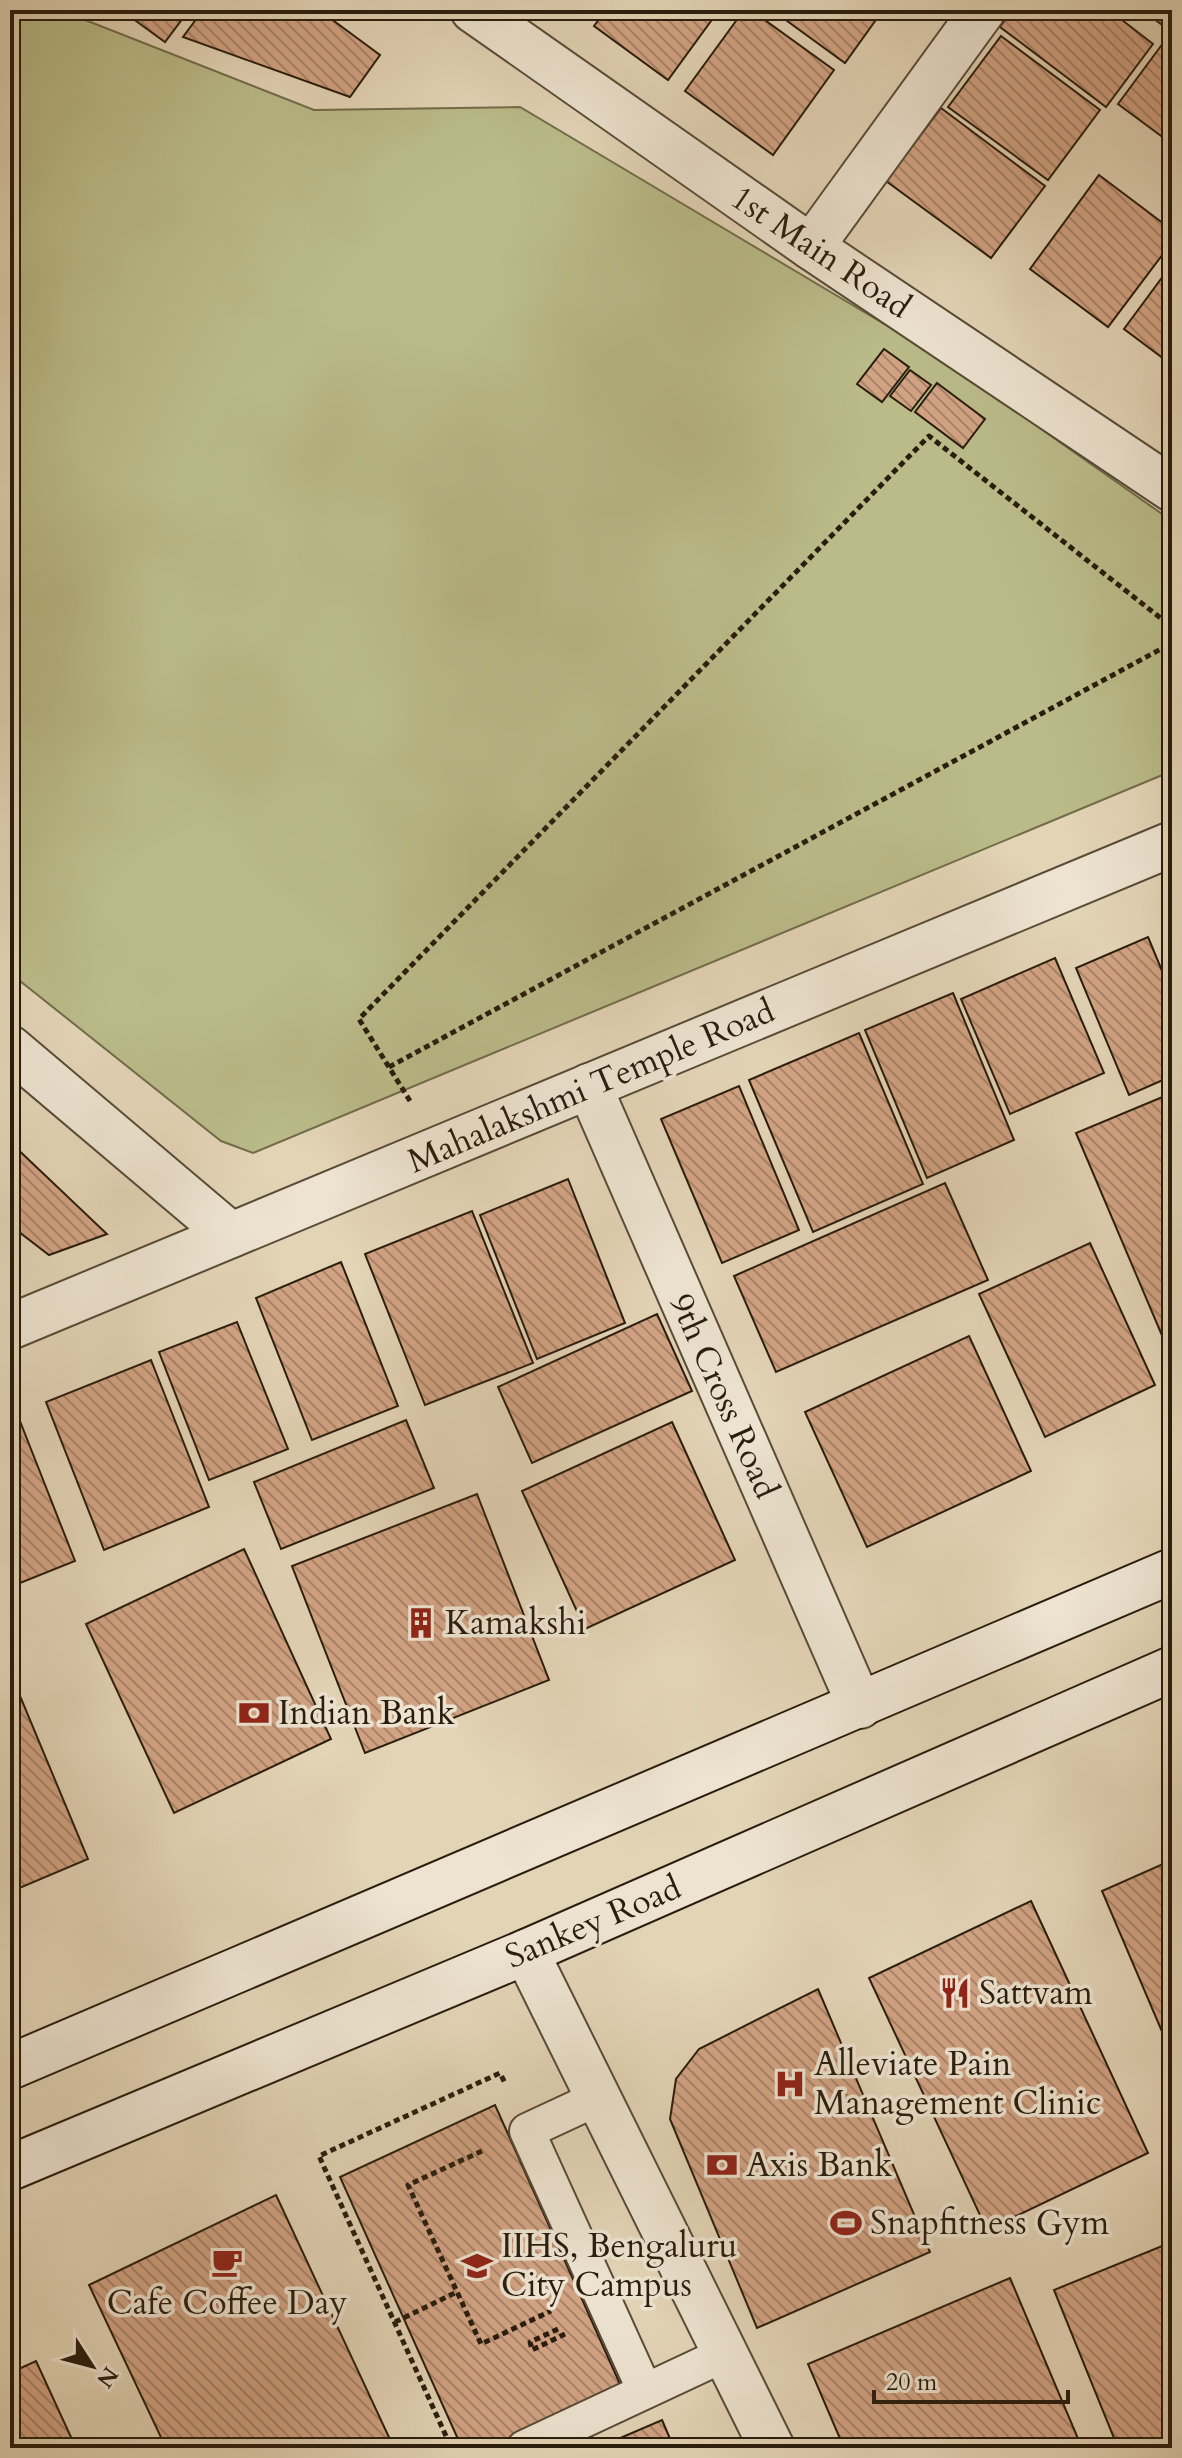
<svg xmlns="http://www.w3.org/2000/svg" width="1182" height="2458" font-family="Cardo,serif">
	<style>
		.park { fill: #babb89; stroke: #726c4b; stroke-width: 2 }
		.building { fill: url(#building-back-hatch); stroke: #291d0d; stroke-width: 2 }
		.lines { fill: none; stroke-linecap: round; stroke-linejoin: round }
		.service-casing { stroke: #584b37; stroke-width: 38 }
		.minor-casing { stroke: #584b37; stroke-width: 48 }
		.tertiary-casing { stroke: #584b37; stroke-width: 48 }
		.secondary-casing { stroke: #291d0d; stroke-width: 48 }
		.path { stroke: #291d0d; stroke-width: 5; stroke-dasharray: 6 4; stroke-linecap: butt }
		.service { stroke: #ede3d0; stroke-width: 34 }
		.minor { stroke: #ede3d0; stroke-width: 44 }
		.tertiary { stroke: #ede3d0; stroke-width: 44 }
		.secondary { stroke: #ede3d0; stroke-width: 44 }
		.labels { text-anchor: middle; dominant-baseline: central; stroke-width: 7; stroke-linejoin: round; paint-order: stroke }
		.street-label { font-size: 34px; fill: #291d0d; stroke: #ede3d0 }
		.poi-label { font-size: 34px; fill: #291d0d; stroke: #ede3d0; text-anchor: start }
	</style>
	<defs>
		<pattern id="building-back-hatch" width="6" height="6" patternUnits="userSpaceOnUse" patternTransform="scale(2)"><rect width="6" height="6" fill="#d2a383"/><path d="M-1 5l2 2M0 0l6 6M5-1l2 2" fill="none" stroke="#aa846a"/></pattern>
	</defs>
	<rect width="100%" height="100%" fill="#e3d4b6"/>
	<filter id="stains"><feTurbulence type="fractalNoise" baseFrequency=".0025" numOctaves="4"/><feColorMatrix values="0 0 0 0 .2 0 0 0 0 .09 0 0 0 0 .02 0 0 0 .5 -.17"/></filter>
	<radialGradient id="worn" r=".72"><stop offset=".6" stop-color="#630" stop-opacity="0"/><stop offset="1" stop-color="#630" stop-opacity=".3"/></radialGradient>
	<polygon class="park" points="10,10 60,10 314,110 520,107 933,353 1172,521 1172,771 253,1153 221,1141 10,973"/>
	<g class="building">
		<polygon points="121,10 189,10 165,42"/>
		<polygon points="203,10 319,10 380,55 350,97 183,37"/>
		<polygon points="606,10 719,10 668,80 594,26"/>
		<polygon points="744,10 751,10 834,70 773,155 685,91"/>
		<polygon points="772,10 883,10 845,63"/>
		<polygon points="1012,10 1109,10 1153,44 1106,107 1000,27"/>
		<polygon points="1142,10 1172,10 1172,18 1165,27"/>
		<polygon points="1172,31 1172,144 1118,104"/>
		<polygon points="1001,36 1100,110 1048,180 948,107"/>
		<polygon points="941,108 1045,186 991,258 886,181"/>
		<polygon points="1099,175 1172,230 1172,242 1108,327 1030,269"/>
		<polygon points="1172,264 1172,365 1124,329"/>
		<polygon points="884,349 909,367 882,402 857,384"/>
		<polygon points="910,370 931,385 911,411 890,396"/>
		<polygon points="937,383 985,419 963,448 915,412"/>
		<polygon points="1148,937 1172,995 1172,1076 1129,1095 1076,968"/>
		<polygon points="1055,958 1104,1073 1010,1114 961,999"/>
		<polygon points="953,993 1014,1140 927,1178 865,1030"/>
		<polygon points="859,1033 923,1184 813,1232 749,1080"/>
		<polygon points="739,1086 799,1230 722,1263 661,1119"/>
		<polygon points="1172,1093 1172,1359 1076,1133"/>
		<polygon points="10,1142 107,1234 49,1255 10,1225"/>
		<polygon points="568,1179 625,1323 537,1359 480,1215"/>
		<polygon points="945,1183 988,1280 776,1372 734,1276"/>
		<polygon points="472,1211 533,1363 425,1405 365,1254"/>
		<polygon points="1090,1243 1155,1385 1045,1437 979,1294"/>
		<polygon points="341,1262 398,1406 312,1440 256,1298"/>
		<polygon points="657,1314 692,1391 532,1463 498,1387"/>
		<polygon points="237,1322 288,1449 209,1480 159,1352"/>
		<polygon points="969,1336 1031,1471 867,1547 805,1412"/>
		<polygon points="151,1360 209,1507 104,1550 46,1402"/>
		<polygon points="16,1411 75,1561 10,1587 10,1414"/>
		<polygon points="406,1420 434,1488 281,1549 254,1482"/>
		<polygon points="672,1422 735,1560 585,1629 522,1491"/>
		<polygon points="477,1494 549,1680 365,1753 292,1566"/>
		<polygon points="244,1549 331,1739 174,1813 86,1624"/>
		<polygon points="10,1672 88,1859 10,1892"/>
		<polygon points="1172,1860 1172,2055 1102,1891"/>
		<polygon points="1031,1901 1148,2153 987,2230 869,1978"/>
		<polygon points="818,1989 930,2252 757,2328 670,2119 676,2079 699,2049"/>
		<polygon points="495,2105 624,2393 504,2448 462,2448 340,2177"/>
		<polygon points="276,2195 394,2448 166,2448 89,2285"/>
		<polygon points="1172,2242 1172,2448 1118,2448 1054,2290"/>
		<polygon points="1010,2278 1082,2448 844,2448 808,2364"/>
		<polygon points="36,2361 76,2448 10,2448 10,2373"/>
		<polygon points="662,2420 674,2448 597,2448"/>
	</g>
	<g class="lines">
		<defs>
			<g id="service">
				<polyline points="598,2098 527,2131 645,2391"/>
				<polyline points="524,2448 725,2354"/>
			</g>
			<g id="minor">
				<polyline points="473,10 811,247 1172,489"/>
				<polyline points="811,247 983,10"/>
				<polyline points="10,1048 231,1235"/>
				<polyline points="589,1086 860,1706"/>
				<polyline points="526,1952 772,2448"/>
			</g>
			<polyline id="tertiary" points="10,1327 1172,844"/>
			<g id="secondary">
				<polyline points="10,2067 1172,1571"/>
				<polyline points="10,2168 526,1952 1172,1669"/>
			</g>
		</defs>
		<use href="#service" class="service-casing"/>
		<use href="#minor" class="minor-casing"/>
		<use href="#tertiary" class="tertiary-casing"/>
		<use href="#secondary" class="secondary-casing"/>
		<g class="path">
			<polyline points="389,1067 1172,643"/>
			<polyline points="410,1101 359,1019 929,436 1172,627"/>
			<polyline points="482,2151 408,2185 481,2344 551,2311"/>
			<polyline points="395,2322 457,2292"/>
			<polyline points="558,2329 530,2342 532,2350 565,2334"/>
			<polyline points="446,2436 319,2156 500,2073 505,2083"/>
		</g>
		<use href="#service" class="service"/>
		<use href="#minor" class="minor"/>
		<use href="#tertiary" class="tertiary"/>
		<use href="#secondary" class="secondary"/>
	</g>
	<defs>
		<symbol id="building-bare" viewBox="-9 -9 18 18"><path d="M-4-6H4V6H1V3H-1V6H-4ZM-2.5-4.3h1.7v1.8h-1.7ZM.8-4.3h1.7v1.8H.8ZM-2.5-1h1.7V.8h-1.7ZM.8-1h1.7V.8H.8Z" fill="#8f2418" stroke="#ede3d0" stroke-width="2.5" paint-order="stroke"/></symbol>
		<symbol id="bank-bare" viewBox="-9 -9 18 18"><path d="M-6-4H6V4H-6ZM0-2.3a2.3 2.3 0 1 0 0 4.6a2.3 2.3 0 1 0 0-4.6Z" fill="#8f2418" stroke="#ede3d0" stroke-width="2.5" paint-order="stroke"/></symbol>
		<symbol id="restaurant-bare" viewBox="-9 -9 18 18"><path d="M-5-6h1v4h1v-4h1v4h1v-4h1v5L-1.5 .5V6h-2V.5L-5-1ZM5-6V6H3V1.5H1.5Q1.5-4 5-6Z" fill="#8f2418" stroke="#ede3d0" stroke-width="2.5" paint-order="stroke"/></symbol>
		<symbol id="hospital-bare" viewBox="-9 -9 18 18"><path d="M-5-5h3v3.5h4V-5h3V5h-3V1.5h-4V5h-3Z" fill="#8f2418" stroke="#ede3d0" stroke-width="2.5" paint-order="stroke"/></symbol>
		<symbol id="stadium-bare" viewBox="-9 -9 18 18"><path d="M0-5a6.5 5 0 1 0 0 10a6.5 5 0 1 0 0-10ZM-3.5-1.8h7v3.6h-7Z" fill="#8f2418" stroke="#ede3d0" stroke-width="2.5" paint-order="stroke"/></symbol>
		<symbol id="cafe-bare" viewBox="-9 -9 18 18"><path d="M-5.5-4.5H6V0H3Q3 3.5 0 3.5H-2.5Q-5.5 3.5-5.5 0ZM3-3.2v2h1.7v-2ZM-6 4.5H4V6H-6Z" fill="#8f2418" stroke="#ede3d0" stroke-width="2.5" paint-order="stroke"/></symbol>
		<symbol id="university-bare" viewBox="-9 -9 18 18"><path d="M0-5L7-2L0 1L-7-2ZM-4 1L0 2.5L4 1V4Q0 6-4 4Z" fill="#8f2418" stroke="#ede3d0" stroke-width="2.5" paint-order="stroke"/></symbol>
	</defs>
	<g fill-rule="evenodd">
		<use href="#building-bare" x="399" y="1601" width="44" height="44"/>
		<use href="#bank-bare" x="232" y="1691" width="44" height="44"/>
		<use href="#restaurant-bare" x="933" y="1971" width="44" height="44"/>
		<use href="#hospital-bare" x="768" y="2062" width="44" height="44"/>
		<use href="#bank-bare" x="700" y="2143" width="44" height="44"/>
		<use href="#stadium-bare" x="824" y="2201" width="44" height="44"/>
		<use href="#cafe-bare" x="205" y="2240" width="44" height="44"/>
		<use href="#university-bare" x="455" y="2244" width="44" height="44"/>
	</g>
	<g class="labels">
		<g class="street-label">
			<text transform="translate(821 252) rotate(34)">1st Main Road</text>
			<text transform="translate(591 1086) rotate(-23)">Mahalakshmi Temple Road</text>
			<text transform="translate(724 1396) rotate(66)">9th Cross Road</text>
			<text transform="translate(593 1922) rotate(-23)">Sankey Road</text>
		</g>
		<g class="poi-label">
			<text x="445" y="1623">Kamakshi</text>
			<text x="278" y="1713">Indian Bank</text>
			<text x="979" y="1993">Sattvam</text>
			<text x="814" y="2064">Alleviate Pain<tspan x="814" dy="39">Management Clinic</tspan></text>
			<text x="746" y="2165">Axis Bank</text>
			<text x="870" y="2223">Snapfitness Gym</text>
			<text x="501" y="2246">IIHS, Bengaluru<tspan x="501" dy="39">City Campus</tspan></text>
			<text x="227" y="2303" text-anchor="middle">Cafe Coffee Day</text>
		</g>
	</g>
	<rect width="1182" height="2458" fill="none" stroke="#e3d4b6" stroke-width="40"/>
	<rect x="12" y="12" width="1158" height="2434" fill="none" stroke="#291d0d" stroke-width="4"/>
	<rect x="20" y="20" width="1142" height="2418" fill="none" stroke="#291d0d" stroke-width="2"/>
	<g transform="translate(92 2366) rotate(126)" stroke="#ede3d0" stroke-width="6" paint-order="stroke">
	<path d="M0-6L14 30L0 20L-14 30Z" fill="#291d0d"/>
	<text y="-12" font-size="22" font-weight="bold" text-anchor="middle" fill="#291d0d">N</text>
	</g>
	<path d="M874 2390v12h194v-12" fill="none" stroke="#291d0d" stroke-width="4"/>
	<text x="886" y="2390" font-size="24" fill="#291d0d" stroke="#ede3d0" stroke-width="6" paint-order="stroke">20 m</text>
	<rect width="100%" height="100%" filter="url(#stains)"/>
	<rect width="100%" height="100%" fill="url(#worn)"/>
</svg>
